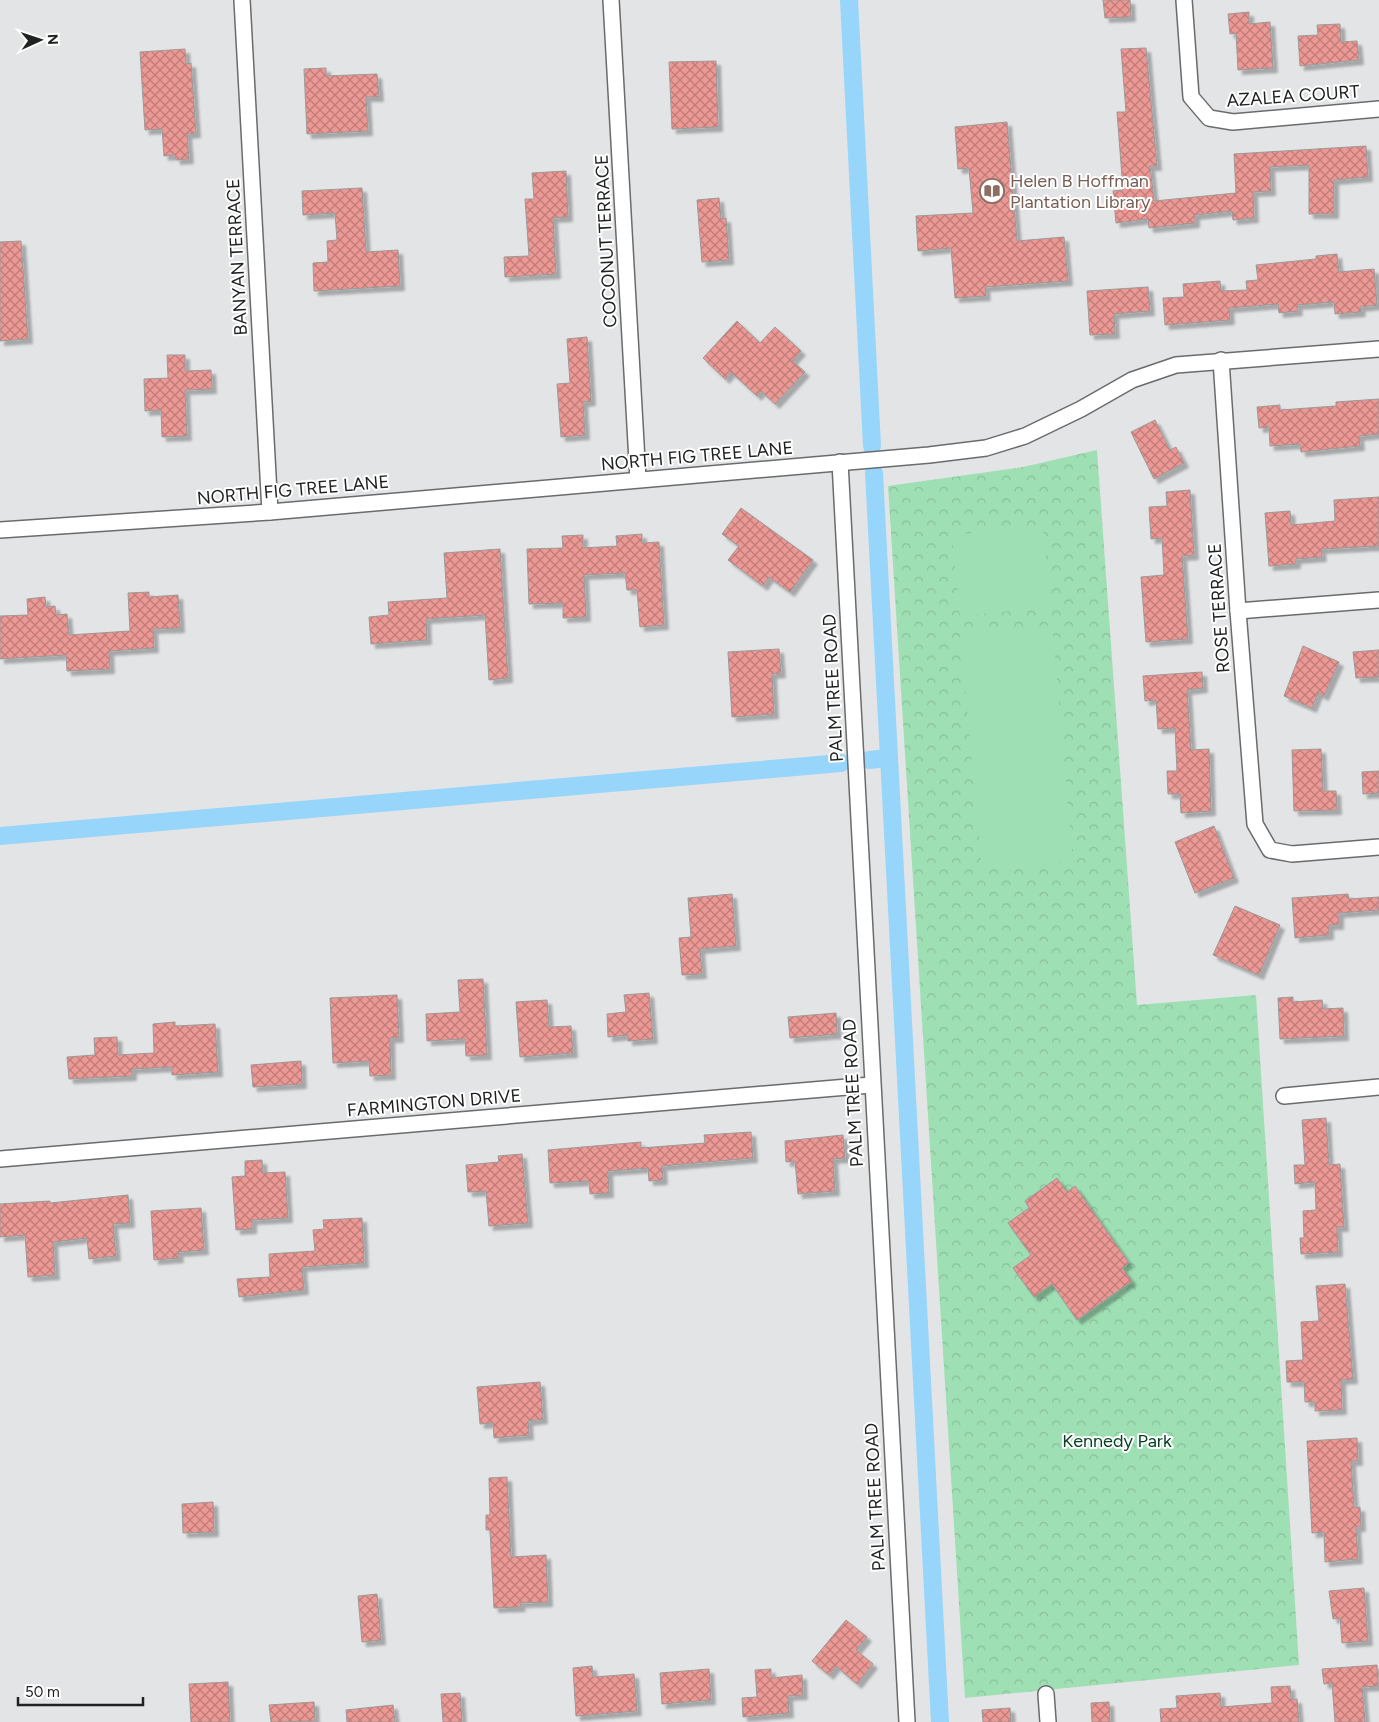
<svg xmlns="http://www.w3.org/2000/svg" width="1379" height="1722" font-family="Figtree,sans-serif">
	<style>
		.park { fill: url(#park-crowns) }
		.pitch { fill: #9fdfb4 }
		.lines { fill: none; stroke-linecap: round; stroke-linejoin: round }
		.canal { stroke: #98d5fa; stroke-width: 18 }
		.building { fill: url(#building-cross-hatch); stroke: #9c9999; filter: url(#shadow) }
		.minor-casing { stroke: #696b6c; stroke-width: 18 }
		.minor { stroke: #fff; stroke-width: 15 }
		.labels { text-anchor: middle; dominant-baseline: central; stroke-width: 4; stroke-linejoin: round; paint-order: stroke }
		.street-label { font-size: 18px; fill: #202121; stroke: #fff }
		.education-label { font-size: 18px; fill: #785e54; stroke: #fff; text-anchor: start }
		.park-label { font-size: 18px; fill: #054223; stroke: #fff }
	</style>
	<defs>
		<pattern id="park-crowns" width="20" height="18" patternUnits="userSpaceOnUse" patternTransform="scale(1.25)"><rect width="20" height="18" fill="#9fdfb4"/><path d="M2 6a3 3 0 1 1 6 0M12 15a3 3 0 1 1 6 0" fill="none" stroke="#89bf9a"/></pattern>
		<pattern id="building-cross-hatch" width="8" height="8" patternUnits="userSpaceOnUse" patternTransform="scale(1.25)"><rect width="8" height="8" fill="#ec9894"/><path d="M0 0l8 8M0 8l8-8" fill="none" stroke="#bf7c78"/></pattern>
		<filter id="shadow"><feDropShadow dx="4.5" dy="4.5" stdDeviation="1" flood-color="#0004"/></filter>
	</defs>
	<rect width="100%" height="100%" fill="#e3e4e6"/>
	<polygon class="park" points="1097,450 1137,1005 1256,995 1299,1665 965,1698 888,486 1023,467"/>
	<g class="pitch">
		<polygon points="1043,526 1051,607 960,616 952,535"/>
		<polygon points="1052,625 1073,861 982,869 960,633"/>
	</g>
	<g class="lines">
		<g class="canal">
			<polyline points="849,0 872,446"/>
			<polyline points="874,473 940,1722"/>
			<polyline points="869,760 888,758"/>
			<polyline points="0,836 841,763"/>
		</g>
	</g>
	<g class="building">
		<polygon points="1103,0 1130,0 1131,17 1105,18"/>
		<polygon points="1249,12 1249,24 1270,22 1273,68 1238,70 1236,33 1230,34 1228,14"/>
		<polygon points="1340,24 1341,42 1357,41 1359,60 1300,66 1298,36 1318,35 1317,25"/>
		<polygon points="1146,48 1157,166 1150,166 1154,201 1236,193 1234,154 1366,146 1368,177 1334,180 1334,214 1309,214 1309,165 1270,167 1271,191 1253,192 1254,218 1233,220 1232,211 1195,215 1195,223 1149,228 1148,219 1116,223 1113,191 1123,190 1117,112 1126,112 1121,49"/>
		<polygon points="185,49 186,64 191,63 196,133 187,134 189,159 176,160 175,155 164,156 162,129 145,130 140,52"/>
		<polygon points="716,61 718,127 672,129 669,62"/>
		<polygon points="326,68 326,76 377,74 379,97 366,97 368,131 307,134 304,69"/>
		<polygon points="1007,122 1017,241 1064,237 1068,281 985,287 986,296 955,298 951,248 918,251 916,216 973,213 969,168 958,169 955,127"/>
		<polygon points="566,171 568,217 553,218 556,274 505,277 504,257 529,256 525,199 534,199 532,173"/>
		<polygon points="362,188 366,252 398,250 400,286 314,291 313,263 328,262 327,241 337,240 335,213 303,215 302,191"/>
		<polygon points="719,198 721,219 726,218 729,260 702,262 697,200"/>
		<polygon points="21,241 28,339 0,341 0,242"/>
		<polygon points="1337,254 1339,272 1374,269 1377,305 1360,307 1361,312 1335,314 1334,302 1297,305 1298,311 1279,313 1278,304 1229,308 1230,320 1165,325 1163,298 1184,297 1183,284 1220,281 1221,291 1247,290 1246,281 1258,280 1256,265 1316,259 1316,256"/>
		<polygon points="1148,287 1150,311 1114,314 1115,334 1090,335 1087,291"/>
		<polygon points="737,321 760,343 775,327 801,351 792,361 805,372 775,404 761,391 757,396 731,372 725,379 703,358"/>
		<polygon points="587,337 591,401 583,402 585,435 561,437 557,384 570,383 567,339"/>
		<polygon points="167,355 185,355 185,371 211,370 212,389 185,390 187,436 162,437 161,410 145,411 144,379 168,378"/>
		<polygon points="1379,399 1379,434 1359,436 1360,446 1301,452 1300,444 1270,446 1269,427 1259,428 1257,407 1280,405 1280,410 1336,406 1336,402"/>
		<polygon points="1155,420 1170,450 1176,447 1184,463 1154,479 1131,432"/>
		<polygon points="1190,490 1194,555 1182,556 1188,639 1146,642 1141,577 1164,575 1162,538 1151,539 1149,507 1167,506 1166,492"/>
		<polygon points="1379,497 1379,546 1321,549 1322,557 1296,559 1296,564 1269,566 1265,513 1290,511 1291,525 1335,521 1334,500"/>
		<polygon points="741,508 813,560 790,592 769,577 763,586 728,560 739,546 722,534"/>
		<polygon points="642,534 642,543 659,542 664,625 640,627 637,590 627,590 625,573 584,575 586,617 563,618 563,603 529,604 527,549 563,548 562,536 583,535 583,548 617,546 616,536"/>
		<polygon points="500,549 508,678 489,680 485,615 426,619 427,640 371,644 369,617 389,615 388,602 447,598 444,553"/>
		<polygon points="149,592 149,597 178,595 180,628 153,629 154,648 109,651 110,669 67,671 66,655 0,659 0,616 28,615 27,599 45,597 46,607 55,606 56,615 67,614 69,635 130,631 128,593"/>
		<polygon points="1303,646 1339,662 1324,696 1318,693 1312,708 1284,696"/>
		<polygon points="779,649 781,673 772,674 774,714 732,717 728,652"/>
		<polygon points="1379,650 1379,677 1356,678 1353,652"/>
		<polygon points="1202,672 1203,688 1187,690 1191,750 1209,749 1211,811 1181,813 1180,794 1168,794 1167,771 1177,771 1175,728 1158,729 1156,700 1145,701 1143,676"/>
		<polygon points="1321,749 1323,791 1336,791 1337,810 1294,811 1292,750"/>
		<polygon points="1379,771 1379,793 1363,794 1362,772"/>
		<polygon points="1214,826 1234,878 1195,893 1175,842"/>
		<polygon points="732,894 736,946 700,949 702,974 682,975 679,938 691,937 688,898"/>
		<polygon points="1348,894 1349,899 1379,897 1379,910 1339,913 1339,925 1329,925 1329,935 1295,938 1292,898"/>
		<polygon points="1235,906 1280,925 1259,975 1213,955"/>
		<polygon points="483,979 487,1055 466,1056 465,1039 427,1041 426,1014 460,1012 458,980"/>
		<polygon points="649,993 653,1039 628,1041 628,1035 608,1037 607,1014 626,1012 624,995"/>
		<polygon points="397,995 399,1038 390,1038 391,1075 370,1076 369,1061 333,1063 330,998"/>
		<polygon points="1293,997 1293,1002 1322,1000 1323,1009 1343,1008 1344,1036 1280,1039 1278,998"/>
		<polygon points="547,1000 549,1027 571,1026 573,1053 520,1057 516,1002"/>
		<polygon points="836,1013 837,1034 790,1038 788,1017"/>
		<polygon points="175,1022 175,1026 215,1024 218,1072 172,1075 172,1067 132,1069 132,1076 69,1079 67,1057 95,1055 94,1038 117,1037 118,1055 154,1053 153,1024"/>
		<polygon points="301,1061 302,1084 253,1087 251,1065"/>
		<polygon points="1326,1118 1329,1165 1340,1164 1344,1227 1337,1227 1338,1252 1301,1254 1300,1238 1304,1238 1303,1211 1316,1210 1315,1182 1295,1184 1294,1165 1305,1165 1302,1120"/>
		<polygon points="751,1132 753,1158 662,1166 663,1180 649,1181 648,1168 608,1171 609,1193 590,1194 589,1181 550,1183 548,1150 641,1142 641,1148 705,1143 704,1135"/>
		<polygon points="843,1135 845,1158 833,1159 835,1191 798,1194 795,1161 786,1162 785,1141"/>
		<polygon points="522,1154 528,1223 489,1226 486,1191 468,1192 466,1165 499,1162 498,1156"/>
		<polygon points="262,1160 263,1173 285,1172 288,1218 252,1220 252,1229 236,1230 232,1177 245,1176 245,1161"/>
		<polygon points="1057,1178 1067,1192 1075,1186 1129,1263 1122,1268 1132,1281 1077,1320 1052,1284 1034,1297 1013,1268 1031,1255 1008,1223 1029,1208 1025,1201"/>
		<polygon points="128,1195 130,1223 113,1224 116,1256 89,1259 87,1238 53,1242 55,1275 28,1277 25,1235 0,1237 0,1204 50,1201 50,1203"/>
		<polygon points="201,1208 204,1250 178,1252 179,1258 154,1260 151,1211"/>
		<polygon points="362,1218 364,1263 302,1267 304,1290 239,1297 237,1279 270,1277 269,1254 315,1251 313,1230 324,1229 323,1220"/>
		<polygon points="1345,1284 1353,1379 1341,1380 1342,1410 1315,1411 1315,1402 1305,1402 1304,1382 1287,1382 1286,1361 1303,1360 1301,1322 1319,1321 1316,1286"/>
		<polygon points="540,1382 543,1419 528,1421 529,1435 494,1438 493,1423 480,1424 477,1387"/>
		<polygon points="1357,1438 1358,1461 1351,1461 1354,1508 1360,1507 1361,1527 1356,1527 1358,1559 1325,1562 1324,1532 1312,1533 1307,1441"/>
		<polygon points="507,1477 511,1557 546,1555 548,1602 520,1603 521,1607 494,1608 490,1530 486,1530 486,1515 490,1515 489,1478"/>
		<polygon points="213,1502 214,1532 183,1533 182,1504"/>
		<polygon points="1364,1588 1368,1641 1342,1643 1340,1618 1333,1619 1329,1591"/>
		<polygon points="377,1594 381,1640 362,1642 358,1596"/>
		<polygon points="846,1620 867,1637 856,1650 873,1664 857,1684 836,1666 829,1675 812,1661"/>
		<polygon points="1377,1665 1378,1686 1362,1687 1365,1722 1335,1722 1332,1683 1324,1684 1322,1669"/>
		<polygon points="592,1666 593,1677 634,1674 637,1711 576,1716 573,1668"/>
		<polygon points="709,1669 711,1700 662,1704 660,1673"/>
		<polygon points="771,1669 771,1678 802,1675 803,1695 788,1696 789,1713 743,1717 742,1698 757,1697 755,1670"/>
		<polygon points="228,1682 230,1722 191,1722 189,1684"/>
		<polygon points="1290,1686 1291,1700 1297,1699 1299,1722 1161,1722 1160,1709 1177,1708 1176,1696 1220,1693 1221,1707 1272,1703 1271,1687"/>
		<polygon points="460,1693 462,1722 443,1722 441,1694"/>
		<polygon points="314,1702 315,1721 271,1722 269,1705"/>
		<polygon points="1109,1702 1110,1722 1092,1722 1091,1703"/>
		<polygon points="393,1705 395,1722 347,1722 346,1710"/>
		<polygon points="1010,1708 1011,1722 983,1722 982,1710"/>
	</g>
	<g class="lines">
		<defs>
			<g id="minor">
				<polyline points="242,0 270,512"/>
				<polyline points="611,0 638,479"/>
				<polyline points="1184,0 1191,97 1209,118 1233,122 1379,109"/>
				<polyline points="1221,360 1238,611 1255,824 1270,850 1292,854 1379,847"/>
				<polyline points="840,462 907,1722"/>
				<polyline points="0,530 270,512 929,455 986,448 1025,436 1081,409 1132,380 1176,365 1379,349"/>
				<polyline points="1238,611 1379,600"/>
				<polyline points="1284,1096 1379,1087"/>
				<polyline points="0,1159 871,1085"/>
				<polyline points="1046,1694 1048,1722"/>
			</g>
		</defs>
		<use href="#minor" class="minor-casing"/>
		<use href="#minor" class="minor"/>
	</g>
	<defs>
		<symbol id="library-ring" viewBox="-11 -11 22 22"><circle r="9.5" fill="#fff" stroke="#8d6e63" stroke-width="1.5"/><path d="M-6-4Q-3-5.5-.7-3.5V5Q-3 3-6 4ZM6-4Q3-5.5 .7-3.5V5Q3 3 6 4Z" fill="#8d6e63"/></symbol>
	</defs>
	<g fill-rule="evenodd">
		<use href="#library-ring" x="978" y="177" width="28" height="28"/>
	</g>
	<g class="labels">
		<g class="street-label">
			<text transform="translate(1293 96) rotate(-4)">AZALEA COURT</text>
			<text transform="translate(606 241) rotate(-93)">COCONUT TERRACE</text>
			<text transform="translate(237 257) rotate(-93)">BANYAN TERRACE</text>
			<text transform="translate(697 456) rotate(-5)">NORTH FIG TREE LANE</text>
			<text transform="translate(293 490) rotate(-5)">NORTH FIG TREE LANE</text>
			<text transform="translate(1219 608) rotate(-94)">ROSE TERRACE</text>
			<text transform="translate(833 688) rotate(-93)">PALM TREE ROAD</text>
			<text transform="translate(853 1093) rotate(-93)">PALM TREE ROAD</text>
			<text transform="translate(434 1103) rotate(-5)">FARMINGTON DRIVE</text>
			<text transform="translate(875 1497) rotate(-93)">PALM TREE ROAD</text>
		</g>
		<g class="education-label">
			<text x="1010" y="181">Helen B Hoffman<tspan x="1010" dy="21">Plantation Library</tspan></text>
		</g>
		<g class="park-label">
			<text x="1117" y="1441">Kennedy Park</text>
		</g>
	</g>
	<g transform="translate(40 40) rotate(87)" stroke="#ffffff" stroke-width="4" paint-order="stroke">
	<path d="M0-4L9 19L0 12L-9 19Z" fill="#202121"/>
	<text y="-8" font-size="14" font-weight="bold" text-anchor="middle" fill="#202121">N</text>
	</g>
	<path d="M18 1697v8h125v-8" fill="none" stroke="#202121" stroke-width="2.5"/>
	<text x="25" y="1697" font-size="15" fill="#202121" stroke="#ffffff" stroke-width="4" paint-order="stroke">50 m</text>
</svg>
